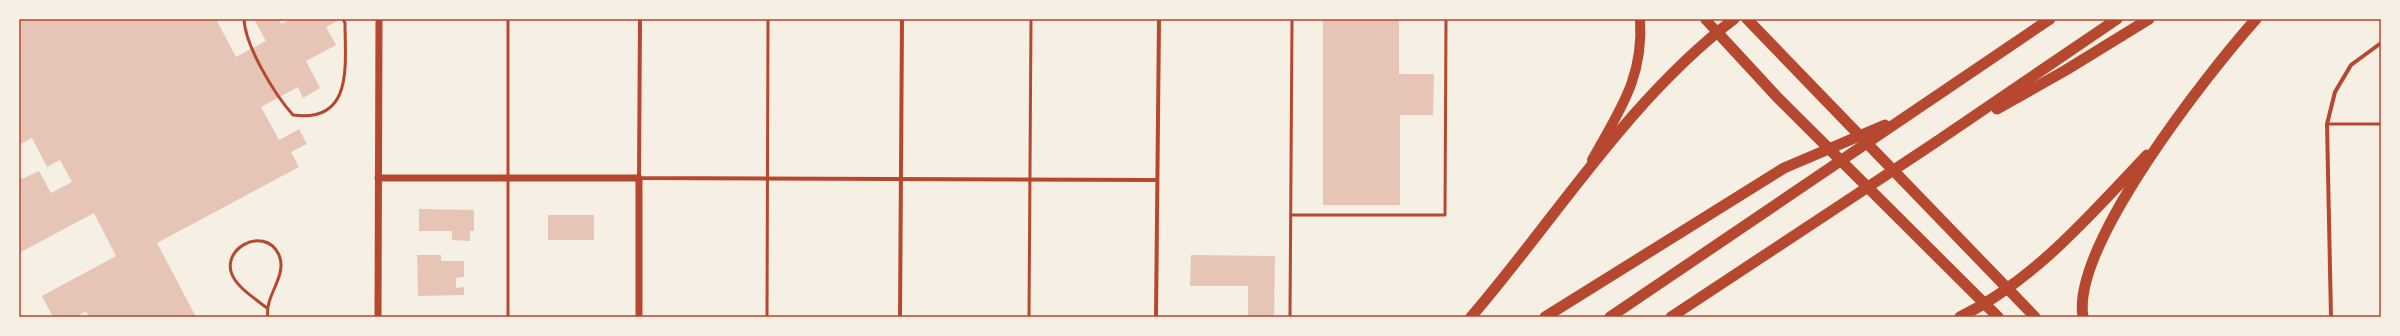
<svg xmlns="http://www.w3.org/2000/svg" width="2400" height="336" font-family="Figtree,sans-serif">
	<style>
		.building { fill: #e6c5b7 }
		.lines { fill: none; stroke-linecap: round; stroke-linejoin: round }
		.service { stroke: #b5482f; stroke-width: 3 }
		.minor { stroke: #b5482f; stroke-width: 4 }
		.tertiary { stroke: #b5482f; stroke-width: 7 }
		.primary { stroke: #b5482f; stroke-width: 10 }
		.trunk { stroke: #b5482f; stroke-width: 11 }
		.neatline { fill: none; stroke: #b5482f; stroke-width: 1.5 }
	</style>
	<rect width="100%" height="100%" fill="#f6efe4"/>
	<g class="building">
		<polygon points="19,19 216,19 236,57 266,41 255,21 258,19 279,19 281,24 291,19 336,19 337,21 326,27 336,45 306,61 320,88 303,98 298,87 261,107 279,140 299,129 307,144 291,152 299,167 157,243 196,317 89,317 86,311 76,317 53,317 42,296 116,256 94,213 19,253 19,173 22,179 39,171 51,193 72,182 60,160 47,167 32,138 19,145"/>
		<polygon points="1323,19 1399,19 1399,74 1434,74 1433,115 1400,115 1400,205 1323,205"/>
		<polygon points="419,209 474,210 474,231 470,231 470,241 452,240 452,231 419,231"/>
		<rect x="548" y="215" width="46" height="25"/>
		<polygon points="417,255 441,255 441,261 464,261 464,277 456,278 456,288 464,287 464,295 418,296"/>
		<polygon points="1191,255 1275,256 1274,317 1248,317 1248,286 1190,286"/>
	</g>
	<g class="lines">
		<g class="service">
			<path d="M 244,19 C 245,46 275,95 293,115 C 354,123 345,65 345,23 L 343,19"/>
			<polyline points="2327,124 2381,124"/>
			<polyline points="1291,215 1445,215 1446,19"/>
			<path d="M 267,308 C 257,300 242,291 235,280 C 215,251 264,223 279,255 C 288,276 264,296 268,317"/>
			<polyline points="508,317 508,19"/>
			<polyline points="767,317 768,19"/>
			<polyline points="1029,317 1031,19"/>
			<polyline points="1290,317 1292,19"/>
		</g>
		<g class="minor">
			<polyline points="640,19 639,178 1157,180"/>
			<polyline points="900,317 902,19"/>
			<polyline points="1156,317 1159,19"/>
			<polyline points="2331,317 2327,124 2335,92 2351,65 2381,43"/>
		</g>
		<g class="tertiary">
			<polyline points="378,178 639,178 639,317"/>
			<polyline points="378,317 379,19"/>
		</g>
		<g class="primary">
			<polyline points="1705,19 1717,32"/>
			<path d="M 1592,160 C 1619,111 1644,78 1640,19"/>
		</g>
		<g class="trunk">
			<polyline points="1747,19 2035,317"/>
			<polyline points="1717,32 1778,98 1998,317"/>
			<polyline points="1997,109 2066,70 2149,19"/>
			<path d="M 1471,317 C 1557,217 1628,100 1734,19"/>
			<polyline points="1545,317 1784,168 1885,125"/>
			<polyline points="1610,317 2050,19"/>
			<polyline points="1671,317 1933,144 2117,19"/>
			<path d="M 1960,317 C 2036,279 2090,215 2147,155"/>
			<path d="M 2083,317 C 2071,246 2208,73 2256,19"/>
		</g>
	</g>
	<rect width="2400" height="336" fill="none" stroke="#f6efe4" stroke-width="40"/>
	<rect x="20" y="20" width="2360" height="296" class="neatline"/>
</svg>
